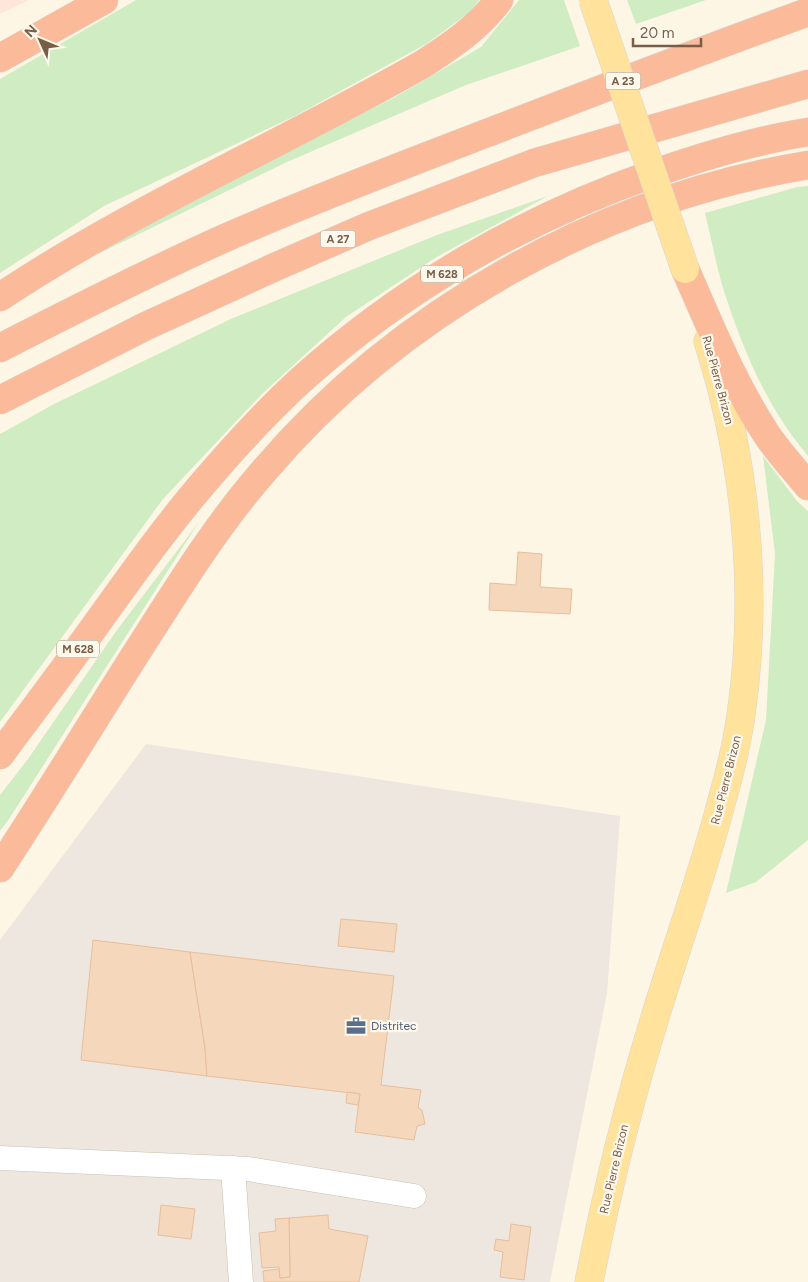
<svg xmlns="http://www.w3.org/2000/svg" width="808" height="1282" font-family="Figtree,sans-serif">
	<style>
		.commercial { fill: #fee7d9 }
		.industrial { fill: #ede7e0 }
		.green { fill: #d0ecc3 }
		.building { fill: #f5d7bb; stroke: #e8be9b }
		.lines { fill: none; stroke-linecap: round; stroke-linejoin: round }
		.minor-casing { stroke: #d0beaa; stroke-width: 25 }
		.major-casing { stroke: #dcd5cf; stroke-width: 29 }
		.highway-casing { stroke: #dcd5cf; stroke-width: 29 }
		.minor { stroke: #fff; stroke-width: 24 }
		.major { stroke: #ffe29b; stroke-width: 28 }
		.highway { stroke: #fbba99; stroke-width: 28 }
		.major-bridge-casing { stroke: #dcd5cf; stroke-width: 29; stroke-linecap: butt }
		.major-bridge { stroke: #ffe29b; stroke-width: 28 }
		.labels { text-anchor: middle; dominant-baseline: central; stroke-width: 4.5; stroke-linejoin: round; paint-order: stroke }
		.shield { fill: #fff9ed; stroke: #a08c7a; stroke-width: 1 }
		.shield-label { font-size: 11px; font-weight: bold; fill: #785d48 }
		.street-label { font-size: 12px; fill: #785d48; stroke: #fff9ed }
		.service-label { font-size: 12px; fill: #4e5e75; stroke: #fff9ed; text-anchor: start }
	</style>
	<rect width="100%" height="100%" fill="#fdf6e5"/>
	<polygon class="commercial" points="0,0 29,0 0,14"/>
	<polygon class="industrial" points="146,744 620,816 607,993 550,1282 0,1282 0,940"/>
	<g class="green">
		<polygon points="136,0 479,0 470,12 426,44 295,116 104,206 0,273 0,79"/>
		<polygon points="519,0 564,0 580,46 466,85 287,162 63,271 196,196 395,97 481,47"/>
		<polygon points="627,0 706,0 636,24"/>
		<path d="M 808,186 L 808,456 C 767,408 742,348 723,288 C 716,264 711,238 705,213 L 797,187 Z"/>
		<polygon points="548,196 435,258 346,317 262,394 163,499 0,722 0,434 54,404 233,318 437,235"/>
		<polygon points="763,456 797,501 808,511 808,840 756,882 726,893 766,720 775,554"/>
		<polygon points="199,522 9,819 0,831 0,795 28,759 117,630"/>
	</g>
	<g class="building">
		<polygon points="518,552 542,554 540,587 572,589 570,614 489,610 490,583 516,585"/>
		<polygon points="341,919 397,924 394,952 338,946"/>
		<polygon points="93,940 190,952 205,1048 207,1076 81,1060"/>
		<polygon points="190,952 394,976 381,1085 421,1090 418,1108 422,1110 425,1124 417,1126 414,1140 355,1132 360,1094 207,1076 205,1048"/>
		<polygon points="347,1092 360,1094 358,1105 346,1103"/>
		<polygon points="161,1205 195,1209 191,1239 158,1235"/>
		<polygon points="328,1215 329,1229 368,1236 359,1282 264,1282 263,1271 279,1269 280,1278 290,1277 289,1218"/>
		<polygon points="289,1218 290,1277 280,1278 279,1267 262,1268 259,1233 276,1231 275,1219"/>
		<polygon points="511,1224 531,1227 524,1280 500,1277 503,1252 494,1250 496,1239 509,1241"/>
	</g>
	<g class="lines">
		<defs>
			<g id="minor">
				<polyline points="0,1158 248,1169 414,1196"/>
				<polyline points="233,1168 241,1282"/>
			</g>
			<path id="major" d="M 589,1282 C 608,1185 632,1089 662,995 C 682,930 705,866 722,800 C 730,772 737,744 741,715 C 759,591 746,461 708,341"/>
			<g id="highway">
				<polyline points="0,58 104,0"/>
				<path d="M 685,269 C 710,325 733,384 767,435 C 779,453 794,469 808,486"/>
				<path d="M 0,297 C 134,208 283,144 423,64 C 451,46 479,27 499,0"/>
				<path d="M 0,348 C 74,310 149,272 225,238 C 311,200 399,167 487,133 C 594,92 700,51 808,12"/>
				<polyline points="0,400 146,326 275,267 369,226 534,163 808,84"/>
				<path d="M 0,755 C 27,718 55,682 82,644 C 122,589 161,532 206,480 C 236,445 267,411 301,380 C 403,288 525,218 655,173 C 704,156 756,140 808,132"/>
				<path d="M 0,868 C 46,798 90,726 135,655 C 175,593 214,528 263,472 C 399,311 601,199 808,165"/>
			</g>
		</defs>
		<use href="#minor" class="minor-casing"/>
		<use href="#major" class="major-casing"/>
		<use href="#highway" class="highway-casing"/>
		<use href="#minor" class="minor"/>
		<use href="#major" class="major"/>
		<use href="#highway" class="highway"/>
		<defs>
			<polyline id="major-bridge" points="593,0 685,269"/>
		</defs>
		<use href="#major-bridge" class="major-bridge-casing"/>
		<use href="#major-bridge" class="major-bridge"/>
	</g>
	<defs>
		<symbol id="office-bare" viewBox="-9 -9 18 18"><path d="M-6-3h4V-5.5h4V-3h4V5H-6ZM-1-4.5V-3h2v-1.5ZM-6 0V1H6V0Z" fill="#5c6f8a" stroke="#fff9ed" stroke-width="2.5" paint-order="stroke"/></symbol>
	</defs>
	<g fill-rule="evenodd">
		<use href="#office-bare" x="342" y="1012" width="28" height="28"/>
	</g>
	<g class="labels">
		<g class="shield">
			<rect x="605.5" y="72.5" width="35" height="17" rx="4"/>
			<rect x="320.5" y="230.5" width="35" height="17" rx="4"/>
			<rect x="421" y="265.5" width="42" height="17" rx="4"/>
			<rect x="57" y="640.5" width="42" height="17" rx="4"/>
		</g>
		<g class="shield-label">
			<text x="623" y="81">A 23</text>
			<text x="338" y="239">A 27</text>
			<text x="442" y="274">M 628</text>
			<text x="78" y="649">M 628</text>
		</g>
		<g class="street-label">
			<text transform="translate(718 380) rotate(75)">Rue Pierre Brizon</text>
			<text transform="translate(726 780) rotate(-76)">Rue Pierre Brizon</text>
			<text transform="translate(614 1169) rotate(-77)">Rue Pierre Brizon</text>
		</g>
		<g class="service-label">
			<text x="371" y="1026">Distritec</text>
		</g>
	</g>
	<g transform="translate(40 40) rotate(314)" stroke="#fff9ed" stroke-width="4" paint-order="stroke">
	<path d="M0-4L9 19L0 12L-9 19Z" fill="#785d48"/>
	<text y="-8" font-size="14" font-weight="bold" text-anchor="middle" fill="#785d48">N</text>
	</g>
	<path d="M633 38v8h68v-8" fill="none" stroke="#785d48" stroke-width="2.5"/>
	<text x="640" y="38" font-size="15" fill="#785d48" stroke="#fff9ed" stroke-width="4" paint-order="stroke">20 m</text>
</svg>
